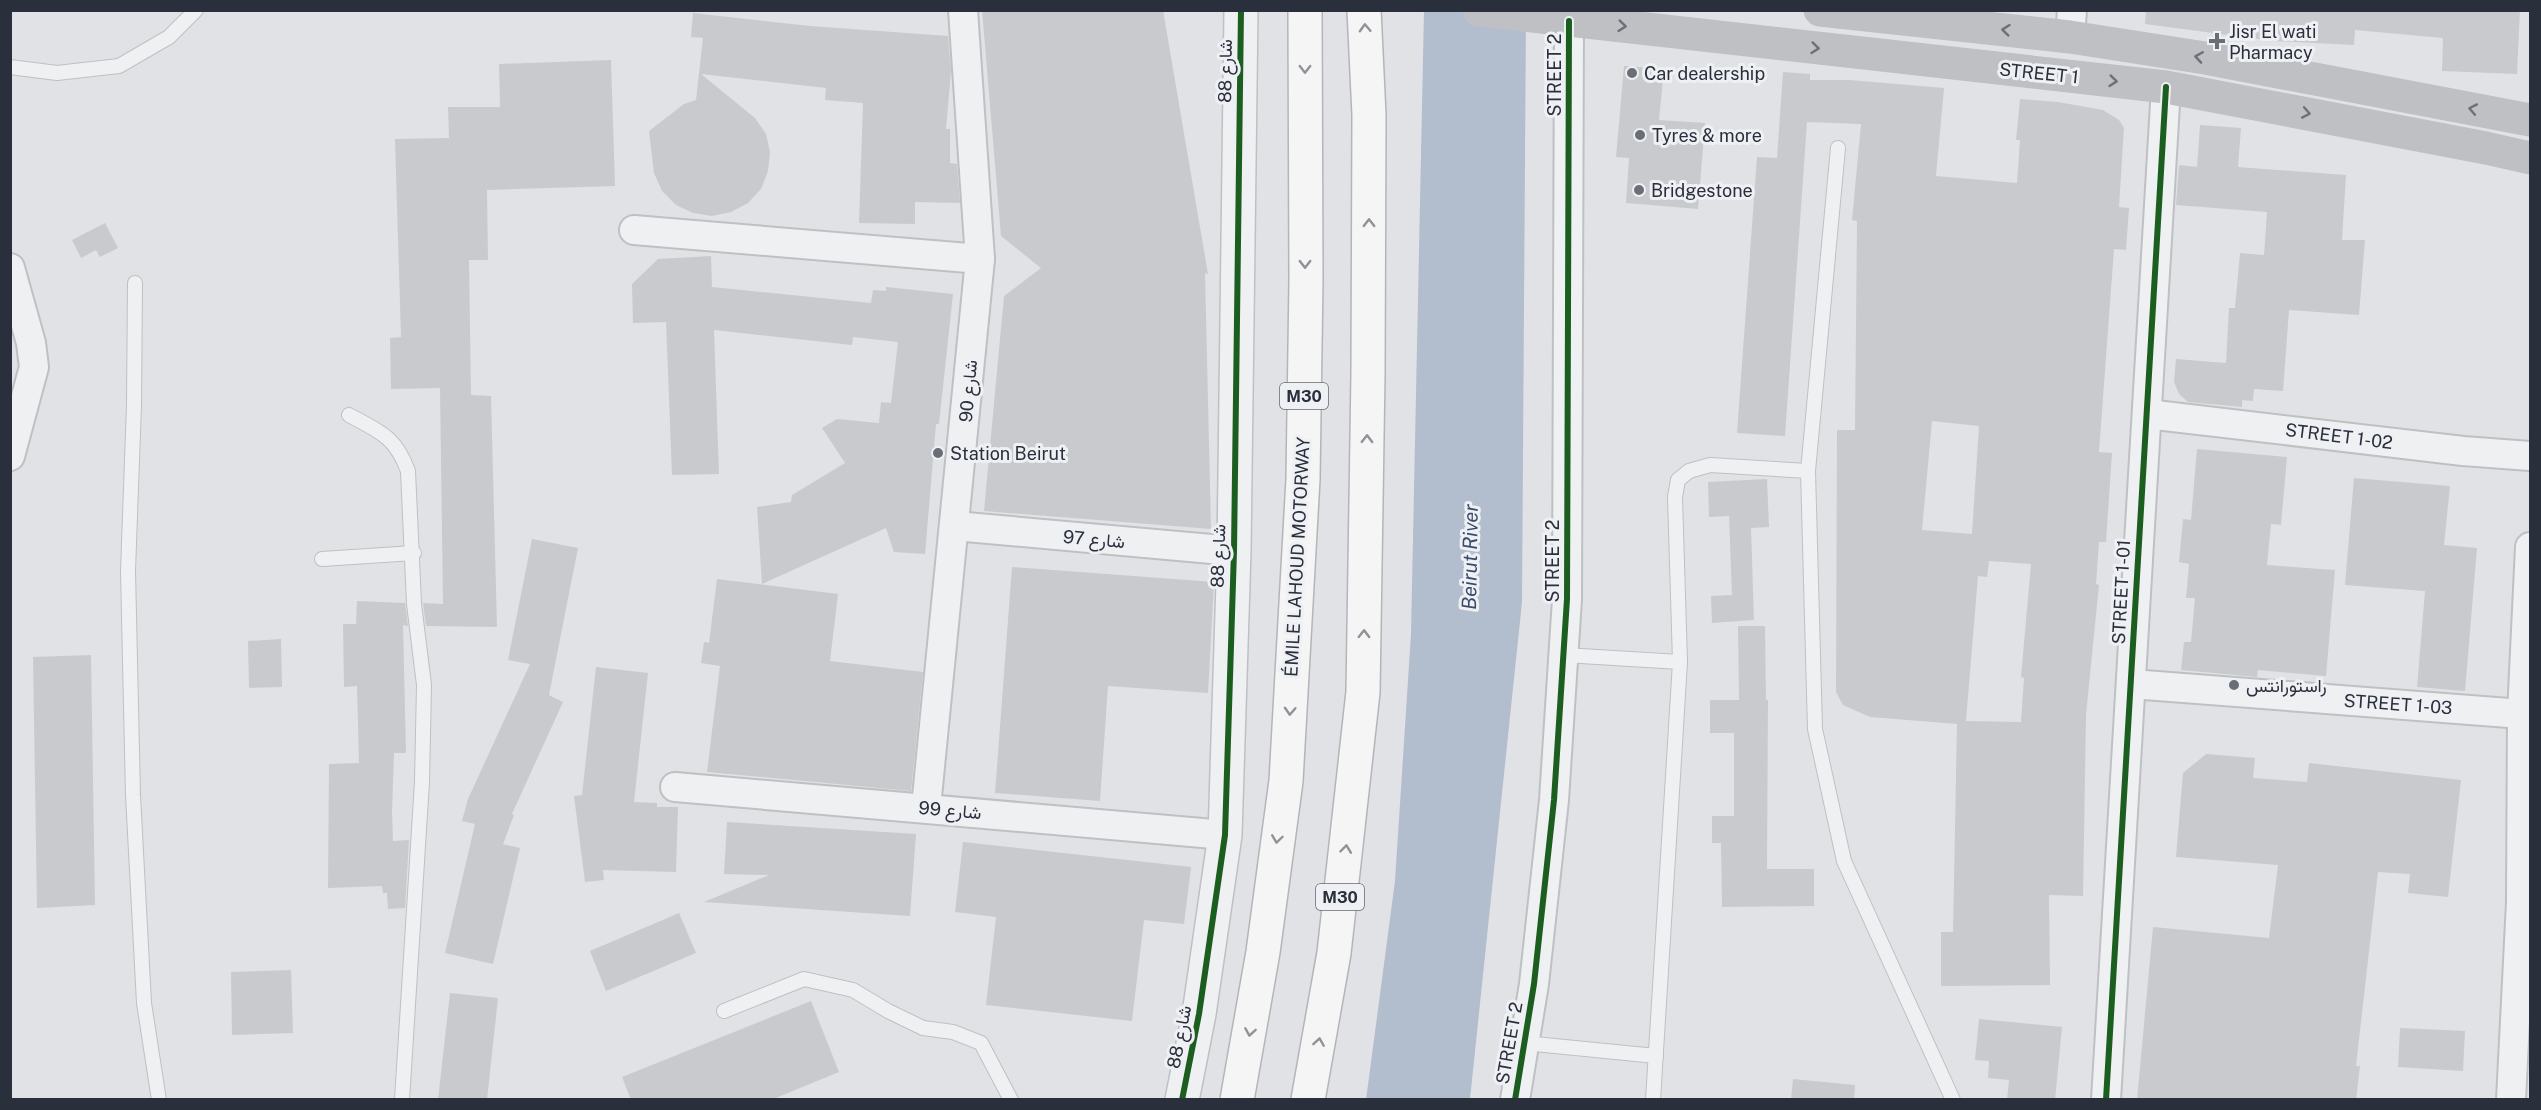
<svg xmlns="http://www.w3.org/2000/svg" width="2541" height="1110" font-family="'Public Sans',Vazirmatn,sans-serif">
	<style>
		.water { fill: #b2bdcd }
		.building { fill: #c9cacd; fill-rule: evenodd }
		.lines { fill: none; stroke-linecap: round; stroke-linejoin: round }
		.service-casing { stroke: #bfc0c3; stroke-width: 16 }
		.minor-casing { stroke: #bfc0c3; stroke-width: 32 }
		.tertiary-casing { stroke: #bfc0c3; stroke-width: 36 }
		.motorway-casing { stroke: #b3b5b9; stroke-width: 36 }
		.service { stroke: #eff0f2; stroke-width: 14 }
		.minor { stroke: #eff0f2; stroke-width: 28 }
		.tertiary { stroke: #eff0f2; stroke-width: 33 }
		.secondary { stroke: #bfc0c4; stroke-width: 33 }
		.motorway { stroke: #f5f5f5; stroke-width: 33 }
		.cycleway-casing { stroke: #eef0f4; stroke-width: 10 }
		.cycleway { stroke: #1b5e20; stroke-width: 6 }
		.oneway { stroke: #6d7079 }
		.oneway2 { stroke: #909298 }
		.poi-dot { fill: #6a6e77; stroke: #eef0f4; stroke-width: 2 }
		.labels { text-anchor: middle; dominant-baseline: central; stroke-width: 6; stroke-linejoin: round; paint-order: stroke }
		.shield { fill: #eef0f4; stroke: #656973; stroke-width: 1.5 }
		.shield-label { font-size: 16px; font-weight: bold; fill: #2a2f3c }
		.poi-label { font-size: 18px; fill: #2a2f3c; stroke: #eef0f4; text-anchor: start }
		.street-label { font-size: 18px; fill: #2a2f3c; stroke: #eef0f4 }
		.water-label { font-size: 20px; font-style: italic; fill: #384b6b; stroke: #eef0f4 }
	</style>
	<rect width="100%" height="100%" fill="#e1e2e5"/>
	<polygon class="water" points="1424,11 1526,11 1522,602 1470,1099 1366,1100 1395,881 1411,634"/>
	<g class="building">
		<polygon points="982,10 1163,10 1208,274 1205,273 1211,529 984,511 1004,296 1041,268 1001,236"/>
		<polygon points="2146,10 2520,10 2517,74 2442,71 2443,38 2355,30 2354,45 2274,41 2145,24"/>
		<polygon points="693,13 810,26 948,36 951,71 946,129 950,129 950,163 957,164 960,203 915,202 915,224 859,223 863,103 825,100 826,88 701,74 755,118 766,134 770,152 768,171 761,189 748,203 731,212 712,216 693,213 676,205 662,191 654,173 649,131 684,104 696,100 703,38 691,37"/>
		<polygon points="611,60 615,186 487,190 488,260 469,260 471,395 491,396 497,627 426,626 423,603 443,604 440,388 391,389 390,338 401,337 395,139 449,138 448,107 500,107 499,64"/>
		<polygon points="1624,66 1664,69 1659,120 1705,123 1698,209 1626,203 1629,158 1616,157"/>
		<path d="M 1783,72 L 1810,74 L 1810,80 L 1850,80 L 1944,88 L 1936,176 L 2017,183 L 2020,140 L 2016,140 L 2020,99 L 2058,102 L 2103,110 L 2119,120 L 2124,128 L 2119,207 L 2129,208 L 2126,250 L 2114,249 L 2099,452 L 2112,453 L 2106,542 L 2099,542 L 2096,584 L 2099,585 L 2086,715 L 2083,896 L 2049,895 L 2050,985 L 1941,986 L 1941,932 L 1953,932 L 1957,724 L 1870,717 L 1843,705 L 1836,692 L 1837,430 L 1855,430 L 1857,221 L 1852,220 L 1861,124 L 1807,122 L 1785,436 L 1737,433 L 1757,157 L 1777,158 ZM 1932,421 L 1979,426 L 1972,534 L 1922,530 ZM 1989,561 L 2031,564 L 2021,677 L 2024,678 L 2021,722 L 1966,721 L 1978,576 L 1987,577 Z"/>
		<polygon points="2200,125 2241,128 2238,167 2346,175 2342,240 2365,240 2359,315 2289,310 2283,391 2254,389 2253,401 2242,400 2242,407 2188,402 2179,394 2174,382 2176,359 2226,363 2229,308 2235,308 2240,253 2264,255 2267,212 2176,205 2179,165 2197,167"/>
		<polygon points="105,223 118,248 100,257 96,250 81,258 72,240"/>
		<polygon points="711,256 712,287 871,303 873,290 886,291 886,287 953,294 939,424 936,424 925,554 894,552 886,528 762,584 757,507 791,502 792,495 845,463 822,428 837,419 879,423 881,402 891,403 898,342 853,337 852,345 714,330 719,474 672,475 666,322 633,323 632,284 658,259"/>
		<polygon points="2197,449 2287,457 2281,525 2271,524 2267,565 2335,570 2326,676 2258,670 2257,677 2181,670 2184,642 2191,642 2195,598 2186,598 2189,564 2179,562 2183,519 2191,520"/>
		<polygon points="2354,478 2450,486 2444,545 2477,548 2465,691 2417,687 2425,591 2345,585"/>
		<polygon points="1767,479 1769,527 1751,528 1754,620 1712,623 1711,596 1732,595 1729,516 1709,517 1708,482"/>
		<polygon points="532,539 578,548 549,695 563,702 512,814 514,815 503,844 520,848 493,964 445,953 475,824 462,821 468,799 530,664 508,660"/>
		<polygon points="1012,567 1214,582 1208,693 1108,686 1100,801 995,793"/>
		<polygon points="717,579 838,594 830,661 923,672 911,791 707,772 720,666 701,663 704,642 709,643"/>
		<polygon points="357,601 405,603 408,626 403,625 406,753 394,753 392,812 393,841 409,840 405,908 388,909 387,893 383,893 382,886 328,888 329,764 359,763 357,686 344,687 343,624 356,624"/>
		<polygon points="1738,626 1765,626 1766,700 1768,700 1767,869 1814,869 1814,906 1722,907 1721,843 1712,843 1712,816 1734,816 1734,733 1710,733 1710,700 1739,700"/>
		<polygon points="281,639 282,687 249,688 248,641"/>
		<polygon points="91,655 95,905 37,908 33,657"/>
		<polygon points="596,667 648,673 634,802 657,803 657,807 678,807 676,872 603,870 604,880 585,882 574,796 582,795"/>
		<polygon points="2206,754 2255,758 2253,778 2307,782 2309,763 2461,780 2448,897 2408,893 2410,874 2378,872 2356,1066 2360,1066 2356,1100 2137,1100 2153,927 2269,938 2278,865 2176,857 2183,773"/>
		<polygon points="727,822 916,834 910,916 704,902 769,875 724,874"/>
		<polygon points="963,842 1191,867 1184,924 1144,920 1132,1021 986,1005 996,917 955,912"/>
		<polygon points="679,913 696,953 606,991 590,951"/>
		<polygon points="291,970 293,1033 232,1035 231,972"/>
		<polygon points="450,993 498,998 487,1100 438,1100"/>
		<polygon points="811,1001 839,1072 771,1100 631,1100 622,1077"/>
		<polygon points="1979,1019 2062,1027 2055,1100 2007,1100 2009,1080 1988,1078 1989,1061 1975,1060"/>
		<polygon points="2400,1028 2465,1031 2463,1071 2398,1067"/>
		<polygon points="1793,1079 1855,1085 1854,1100 1791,1100"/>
	</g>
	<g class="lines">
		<defs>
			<g id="service">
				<polyline points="10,67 57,73 119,66 169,37 196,10"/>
				<polyline points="1838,148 1808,471 1815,729 1844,861 1953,1100"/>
				<polyline points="135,283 134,405 128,571 133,795 144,1003 159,1100"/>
				<path d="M 349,415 C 380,432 395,436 408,471 L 414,604 L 424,685 L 422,782 L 402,1100"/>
				<polyline points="322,559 414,553"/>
				<polyline points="1564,655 1680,662 1675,497 1678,480 1689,471 1710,465 1808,471"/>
				<polyline points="724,1011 804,979 853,990 888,1011 923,1028 953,1032 981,1043 1011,1100"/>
				<polyline points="1524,1043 1656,1056"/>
				<polyline points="1653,1100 1680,662"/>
			</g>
			<g id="minor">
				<polyline points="2070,37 2072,10"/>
				<polyline points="634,230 980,259"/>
				<polyline points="10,268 31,343 34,367 10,456"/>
				<polyline points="2147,414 2463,451 2530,456"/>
				<polyline points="955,526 1234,551"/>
				<polyline points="2131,684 2522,714"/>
				<polyline points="675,787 1225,835"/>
				<polyline points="926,807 980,259 963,10"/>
				<polyline points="1515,1100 1534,984 1554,800 1567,599 1569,21"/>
				<polyline points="2106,1100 2166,87"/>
				<polyline points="2511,1100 2521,902 2522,714 2530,547"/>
			</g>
			<polyline id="tertiary" points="1182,1100 1199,1014 1225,835 1234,551 1241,10"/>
			<g id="motorway">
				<polyline points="1237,1100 1263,952 1286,781 1303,479 1306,280 1305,10"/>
				<polyline points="1308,1100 1334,953 1363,692 1368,374 1369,115 1364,10"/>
			</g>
		</defs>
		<use href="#service" class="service-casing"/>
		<use href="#minor" class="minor-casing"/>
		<use href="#tertiary" class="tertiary-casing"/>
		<use href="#motorway" class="motorway-casing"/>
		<use href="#service" class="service"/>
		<use href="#minor" class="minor"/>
		<use href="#tertiary" class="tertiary"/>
		<g class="secondary">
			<polyline points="1479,10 2166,87 2486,148 2530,158"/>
			<polyline points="1820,10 2070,37 2205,58 2530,120"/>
		</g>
		<use href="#motorway" class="motorway"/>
		<defs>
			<g id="cycleway">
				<polyline points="1182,1100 1199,1014 1225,835 1234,551 1241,10"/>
				<polyline points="1515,1100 1534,984 1554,800 1567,599 1569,21"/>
				<polyline points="2106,1100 2166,87"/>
			</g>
		</defs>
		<use href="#cycleway" class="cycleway-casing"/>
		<use href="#cycleway" class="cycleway"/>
	</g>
	<defs><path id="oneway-chevron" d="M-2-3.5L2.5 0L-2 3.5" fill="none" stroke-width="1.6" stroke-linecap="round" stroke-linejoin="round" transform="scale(1.5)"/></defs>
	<g class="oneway">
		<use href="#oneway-chevron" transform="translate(1622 26) rotate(6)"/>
		<use href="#oneway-chevron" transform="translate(2006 30) rotate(-174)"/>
		<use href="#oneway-chevron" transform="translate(1815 48) rotate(6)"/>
		<use href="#oneway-chevron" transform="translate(2199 57) rotate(-171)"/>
		<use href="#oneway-chevron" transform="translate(2113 81) rotate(6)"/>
		<use href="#oneway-chevron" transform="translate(2473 109) rotate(-169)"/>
		<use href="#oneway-chevron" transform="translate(2306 113) rotate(11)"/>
	</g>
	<g class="oneway2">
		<use href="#oneway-chevron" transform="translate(1365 28) rotate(-92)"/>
		<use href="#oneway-chevron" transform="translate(1305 69) rotate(90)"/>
		<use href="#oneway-chevron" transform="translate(1369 223) rotate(-90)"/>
		<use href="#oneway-chevron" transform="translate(1305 264) rotate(90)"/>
		<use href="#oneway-chevron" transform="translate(1367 439) rotate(-89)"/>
		<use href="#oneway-chevron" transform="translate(1364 634) rotate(-89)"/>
		<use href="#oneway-chevron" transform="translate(1290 711) rotate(93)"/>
		<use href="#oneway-chevron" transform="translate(1277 839) rotate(98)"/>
		<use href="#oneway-chevron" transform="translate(1346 849) rotate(-83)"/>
		<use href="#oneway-chevron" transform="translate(1250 1032) rotate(99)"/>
		<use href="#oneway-chevron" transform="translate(1319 1042) rotate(-81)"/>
	</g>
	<g class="poi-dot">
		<path d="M2214 32h6v6h6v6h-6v6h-6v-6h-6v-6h6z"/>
		<circle cx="1632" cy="73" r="6"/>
		<circle cx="1640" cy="135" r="6"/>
		<circle cx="1639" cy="190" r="6"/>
		<circle cx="938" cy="453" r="6"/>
		<circle cx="2234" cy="685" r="6"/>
	</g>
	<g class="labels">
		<g class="shield">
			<rect x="1280" y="383" width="48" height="26" rx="4.5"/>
			<rect x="1316" y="884" width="48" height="26" rx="4.5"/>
		</g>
		<g class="shield-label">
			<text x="1304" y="396">M30</text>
			<text x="1340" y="897">M30</text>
		</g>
		<g class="poi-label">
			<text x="2229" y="31">Jisr El wati<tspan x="2229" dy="21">Pharmacy</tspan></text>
			<text x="1644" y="73">Car dealership</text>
			<text x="1652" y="135">Tyres &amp; more</text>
			<text x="1651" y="190">Bridgestone</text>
			<text x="950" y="453">Station Beirut</text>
			<text x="2246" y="685">راستورانتس</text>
		</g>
		<g class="street-label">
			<text transform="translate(1225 71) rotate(-89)">شارع 88</text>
			<text transform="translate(2039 73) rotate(6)">STREET 1</text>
			<text transform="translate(1554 75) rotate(-90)">STREET 2</text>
			<text transform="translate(968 391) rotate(-85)">شارع 90</text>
			<text transform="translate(2339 436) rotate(7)">STREET 1-02</text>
			<text transform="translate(1094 539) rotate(5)">شارع 97</text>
			<text transform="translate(1218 556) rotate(-88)">شارع 88</text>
			<text transform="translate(1297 557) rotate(-87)">ÉMILE LAHOUD MOTORWAY</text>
			<text transform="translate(1552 561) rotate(-90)">STREET 2</text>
			<text transform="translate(2121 592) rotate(-87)">STREET 1-01</text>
			<text transform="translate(2398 704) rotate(4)">STREET 1-03</text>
			<text transform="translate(950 810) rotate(5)">شارع 99</text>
			<text transform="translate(1179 1037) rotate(-79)">شارع 88</text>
			<text transform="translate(1509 1043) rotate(-80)">STREET 2</text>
		</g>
		<g class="water-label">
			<text transform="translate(1470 557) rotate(-89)">Beirut River</text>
		</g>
	</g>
	<rect width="2541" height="1110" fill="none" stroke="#2a2f3c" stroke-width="24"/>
</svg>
